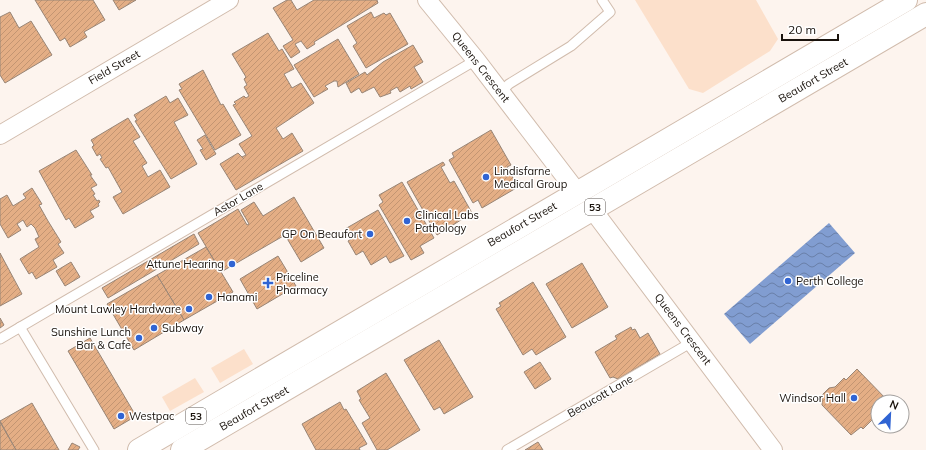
<svg xmlns="http://www.w3.org/2000/svg" width="926" height="450" font-family="Mulish,sans-serif">
	<style>
		.green { fill: #fce0cb }
		.water { fill: url(#water-waves) }
		.building { fill: url(#building-hatch); stroke: #988576 }
		.lines { fill: none; stroke-linecap: round; stroke-linejoin: round }
		.lane-casing { stroke: #d1bcad; stroke-width: 11 }
		.street-casing { stroke: #d1bcad; stroke-width: 20 }
		.primary-casing { stroke: #d1bcad; stroke-width: 24 }
		.lane { stroke: #fff; stroke-width: 9 }
		.street { stroke: #fff; stroke-width: 18 }
		.primary { stroke: #fff; stroke-width: 22 }
		.poi-dot { fill: #3064d3; stroke: #fff; stroke-width: 1.5 }
		.labels { text-anchor: middle; dominant-baseline: central; stroke-width: 3; stroke-linejoin: round; paint-order: stroke }
		.shield { fill: #fff; stroke: #5e5955; stroke-width: 1 }
		.shield-label { font-size: 10px; font-weight: bold; fill: #19120c }
		.street-label { font-size: 11px; fill: #19120c; stroke: #fff }
		.poi-label { font-size: 11px; fill: #19120c; stroke: #fff; text-anchor: start }
	</style>
	<defs>
		<pattern id="water-waves" width="16" height="10" patternUnits="userSpaceOnUse"><rect width="16" height="10" fill="#819dd1"/><path d="M0 5q4-4 8 0t8 0" fill="none" stroke="#697fa8"/></pattern>
		<pattern id="building-hatch" width="6" height="6" patternUnits="userSpaceOnUse"><rect width="6" height="6" fill="#e4ae85"/><path d="M-1 1l2-2M0 6l6-6M5 7l2-2" fill="none" stroke="#c39572"/></pattern>
	</defs>
	<rect width="100%" height="100%" fill="#fdf4ee"/>
	<g class="green">
		<polygon points="635,0 756,0 778,39 770,51 703,93 689,89"/>
		<polygon points="244,349 253,364 220,383 211,368"/>
		<polygon points="195,378 204,392 170,411 162,397"/>
	</g>
	<polygon class="water" points="829,223 855,253 750,344 724,314"/>
	<g class="building">
		<polygon points="35,0 93,0 105,20 84,32 87,37 70,47 65,38 60,41"/>
		<polygon points="113,0 136,0 119,10"/>
		<polygon points="287,0 291,0 297,10 314,0 377,0 378,3 314,42 315,44 307,49 301,41 295,44 300,52 291,58 283,46 293,40 273,8"/>
		<polygon points="10,12 19,28 31,21 52,55 5,83 0,75 0,17"/>
		<polygon points="371,12 374,18 384,13 386,15 390,13 408,44 366,68 353,46 357,43 347,26"/>
		<polygon points="268,33 279,51 282,49 294,69 284,74 292,88 301,83 314,103 276,128 283,139 292,133 303,151 236,190 220,164 238,153 244,159 242,157 246,155 239,144 252,136 233,105 236,104 234,102 244,96 246,98 249,96 244,87 247,85 244,79 246,77 232,54"/>
		<polygon points="338,39 359,74 338,87 337,81 334,81 325,86 328,89 314,97 294,65"/>
		<polygon points="413,45 423,62 414,67 423,82 411,89 410,86 400,92 397,87 390,91 391,93 380,97 374,87 362,93 359,88 351,93 346,83 365,72 367,75 383,62"/>
		<polygon points="203,70 221,105 223,104 241,135 215,150 179,90 182,89 179,84"/>
		<polygon points="166,96 170,103 178,98 188,115 174,122 197,164 171,179 135,121 137,120 134,115"/>
		<polygon points="128,118 140,137 133,141 147,163 142,166 148,177 160,170 170,187 123,214 113,197 122,192 108,167 106,168 100,159 102,158 100,154 97,156 92,147 94,145 91,140"/>
		<polygon points="491,130 511,165 507,167 518,187 482,208 478,200 473,203 449,160 454,157 452,153"/>
		<polygon points="205,135 216,154 206,160 200,150 203,149 197,140"/>
		<polygon points="76,150 92,175 90,175 97,185 91,188 95,194 93,195 97,201 99,200 100,202 98,204 99,206 90,211 94,217 75,228 69,218 66,220 39,171"/>
		<polygon points="443,162 445,165 441,167 450,183 454,181 472,213 437,235 407,182"/>
		<polygon points="402,182 434,238 420,246 424,253 411,260 379,205 383,202 379,195"/>
		<polygon points="32,188 42,204 39,205 48,221 61,242 58,244 64,253 53,260 57,267 36,279 32,272 29,274 20,259 39,247 35,239 39,237 35,228 31,224 27,227 23,220 17,224 21,230 8,238 0,224 0,199 7,195 13,206 26,198 23,194"/>
		<polygon points="294,197 324,248 301,262 285,235 221,272 198,233 238,209 247,225 249,224 241,210 254,202 263,216"/>
		<polygon points="378,210 404,256 390,263 386,256 371,265 363,251 356,255 348,241 351,239 345,229"/>
		<polygon points="194,234 199,244 108,298 102,288"/>
		<polygon points="206,247 233,292 184,320 157,275"/>
		<polygon points="0,253 22,294 0,306"/>
		<polygon points="278,256 296,286 257,309 240,279"/>
		<polygon points="71,262 80,277 65,286 56,271"/>
		<polygon points="582,263 608,307 572,328 546,284"/>
		<polygon points="157,275 184,320 134,350 107,304"/>
		<polygon points="533,282 566,337 536,355 532,349 523,355 496,309 501,306 499,303"/>
		<polygon points="0,318 4,325 0,328"/>
		<polygon points="631,327 632,330 635,329 640,338 648,333 660,354 618,379 613,377 610,378 595,352 617,339 615,336"/>
		<polygon points="90,338 136,416 114,429 68,351"/>
		<polygon points="439,340 473,397 444,414 440,407 434,410 404,360"/>
		<polygon points="540,362 551,379 535,389 524,372"/>
		<polygon points="857,369 889,402 878,402 878,414 863,429 861,427 851,435 822,405 822,395 829,388 835,387 844,378 846,380"/>
		<polygon points="386,373 420,430 387,450 377,450 362,423 370,418 359,400 361,399 357,391"/>
		<polygon points="340,402 344,410 346,409 367,444 359,448 360,450 316,450 302,424"/>
		<polygon points="32,403 59,450 16,450 0,421"/>
		<polygon points="0,422 16,450 0,450"/>
		<polygon points="538,442 543,450 525,450"/>
		<polygon points="72,443 80,447 78,450 68,450"/>
	</g>
	<g class="lines">
		<defs>
			<g id="lane">
				<polyline points="501,92 509,84 571,46 610,12 602,0"/>
				<polyline points="20,327 94,450"/>
				<polyline points="0,339 476,60"/>
				<polyline points="507,450 692,342"/>
			</g>
			<g id="street">
				<polyline points="427,0 476,60 577,192"/>
				<polyline points="0,135 229,0"/>
				<polyline points="592,209 773,450"/>
			</g>
			<g id="primary">
				<polyline points="139,450 906,0"/>
				<polyline points="182,450 926,14"/>
			</g>
		</defs>
		<use href="#lane" class="lane-casing"/>
		<use href="#street" class="street-casing"/>
		<use href="#primary" class="primary-casing"/>
		<use href="#lane" class="lane"/>
		<use href="#street" class="street"/>
		<use href="#primary" class="primary"/>
	</g>
	<g class="poi-dot">
		<circle cx="486" cy="177" r="4"/>
		<circle cx="407" cy="221" r="4"/>
		<circle cx="370" cy="234" r="4"/>
		<circle cx="232" cy="264" r="4"/>
		<circle cx="788" cy="281" r="4"/>
		<path d="M266 277h4v4h4v4h-4v4h-4v-4h-4v-4h4z"/>
		<circle cx="209" cy="297" r="4"/>
		<circle cx="189" cy="309" r="4"/>
		<circle cx="154" cy="328" r="4"/>
		<circle cx="139" cy="338" r="4"/>
		<circle cx="854" cy="398" r="4"/>
		<circle cx="121" cy="416" r="4"/>
	</g>
	<g class="labels">
		<g class="shield">
			<rect x="585" y="199" width="20" height="16" rx="3"/>
			<rect x="186" y="408" width="20" height="16" rx="3"/>
		</g>
		<g class="shield-label">
			<text x="595" y="207">53</text>
			<text x="196" y="416">53</text>
		</g>
		<g class="street-label">
			<text transform="translate(114 67) rotate(-30)">Field Street</text>
			<text transform="translate(481 67) rotate(52)">Queens Crescent</text>
			<text transform="translate(813 80) rotate(-30)">Beaufort Street</text>
			<text transform="translate(238 199) rotate(-30)">Astor Lane</text>
			<text transform="translate(522 224) rotate(-30)">Beaufort Street</text>
			<text transform="translate(683 329) rotate(53)">Queens Crescent</text>
			<text transform="translate(600 396) rotate(-30)">Beaucott Lane</text>
			<text transform="translate(254 408) rotate(-30)">Beaufort Street</text>
		</g>
		<g class="poi-label">
			<text x="494" y="171">Lindisfarne<tspan x="494" dy="13">Medical Group</tspan></text>
			<text x="415" y="215">Clinical Labs<tspan x="415" dy="13">Pathology</tspan></text>
			<text x="362" y="234" text-anchor="end">GP On Beaufort</text>
			<text x="224" y="264" text-anchor="end">Attune Hearing</text>
			<text x="276" y="277">Priceline<tspan x="276" dy="13">Pharmacy</tspan></text>
			<text x="796" y="281">Perth College</text>
			<text x="217" y="297">Hanami</text>
			<text x="181" y="309" text-anchor="end">Mount Lawley Hardware</text>
			<text x="162" y="328">Subway</text>
			<text x="131" y="332" text-anchor="end">Sunshine Lunch<tspan x="131" dy="13">Bar &amp; Cafe</tspan></text>
			<text x="846" y="398" text-anchor="end">Windsor Hall</text>
			<text x="129" y="416">Westpac</text>
		</g>
	</g>
	<g transform="translate(890 414) rotate(24)"><circle r="19" fill="#ffffff" stroke="#a3a09e"/>
	<path d="M0-3L7 15L0 10L-7 15Z" fill="#3064d3"/>
	<text y="-6" font-size="11" font-weight="bold" text-anchor="middle" fill="#19120c">N</text>
	</g>
	<path d="M782 34v6h56v-6" fill="none" stroke="#19120c" stroke-width="2"/>
	<text x="788" y="34" font-size="12" fill="#19120c" stroke="#ffffff" stroke-width="3" paint-order="stroke">20 m</text>
</svg>
